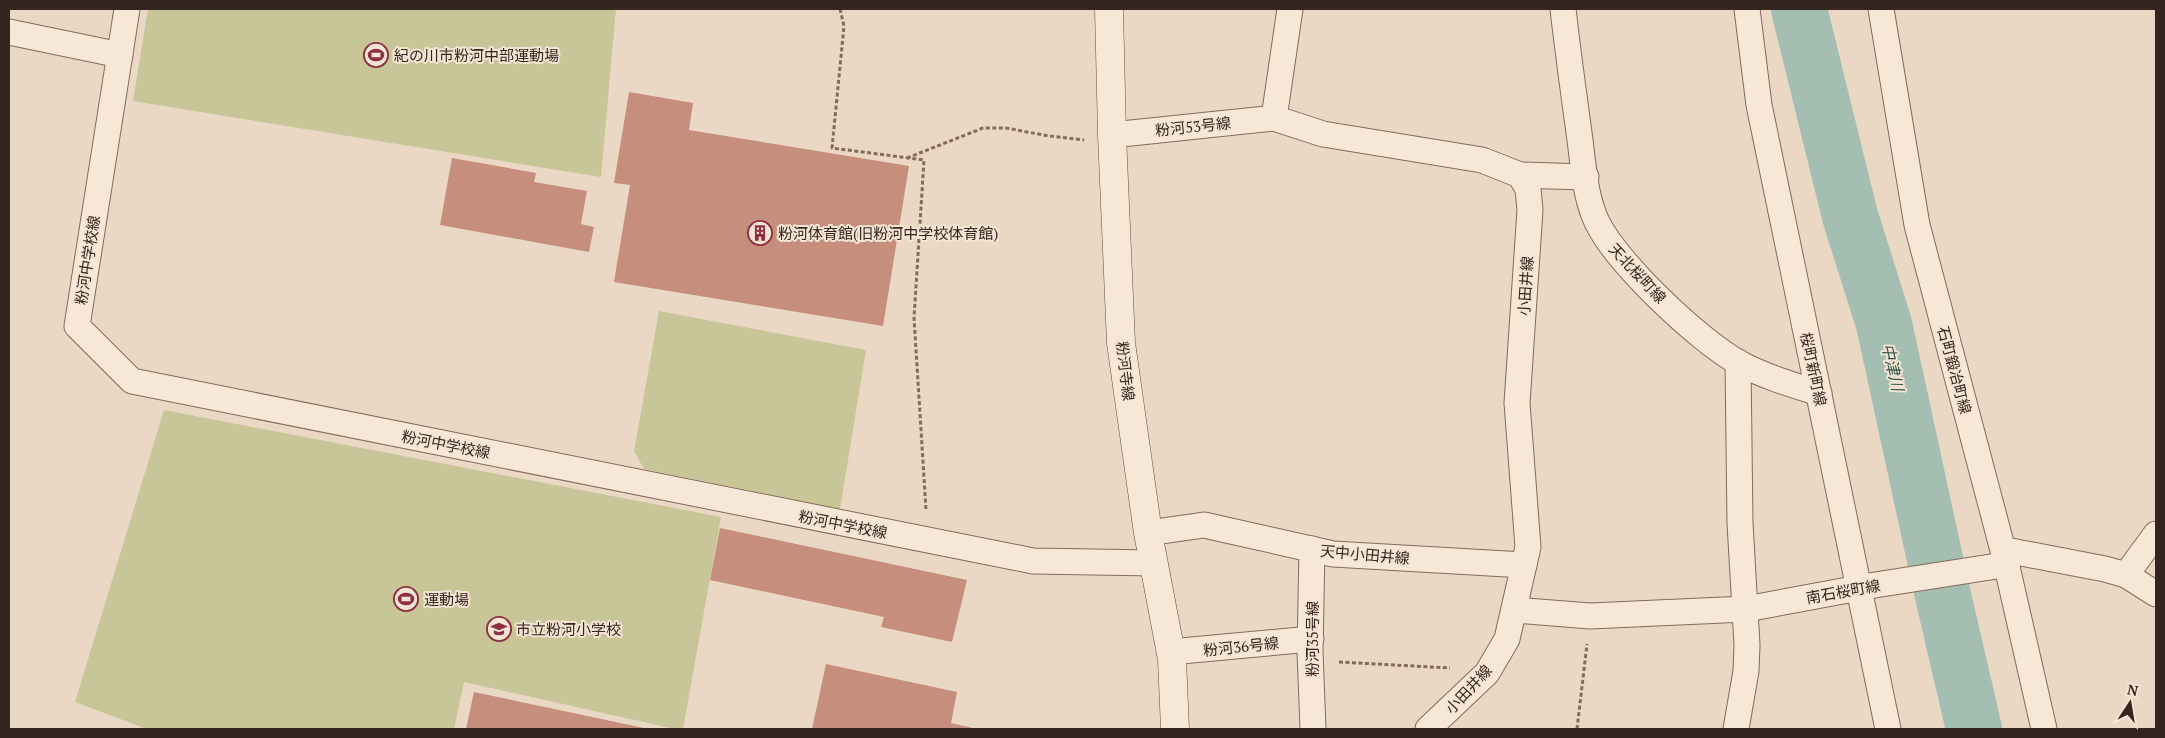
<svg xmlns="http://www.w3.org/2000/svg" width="2165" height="738" font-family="'PT Serif','Noto Sans JP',serif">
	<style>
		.green { fill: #c8c598 }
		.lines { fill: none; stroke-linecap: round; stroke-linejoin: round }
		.river { stroke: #a5beb2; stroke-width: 56 }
		.building { fill: #c68e7c }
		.minor-casing { stroke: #846a5c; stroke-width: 27 }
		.secondary-casing { stroke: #654b3f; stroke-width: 29 }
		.path { stroke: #846a5c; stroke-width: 3; stroke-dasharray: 4 2.5; stroke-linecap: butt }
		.minor { stroke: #f6e7d6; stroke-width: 25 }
		.secondary { stroke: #f6e7d6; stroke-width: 28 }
		.labels { text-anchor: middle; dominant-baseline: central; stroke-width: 4; stroke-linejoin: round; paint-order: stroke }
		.poi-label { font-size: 15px; fill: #35251f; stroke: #f3e4d3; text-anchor: start }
		.street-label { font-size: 15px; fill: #35251f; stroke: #f3e4d3 }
		.water-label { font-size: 16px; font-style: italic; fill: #2f534b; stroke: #f3e4d3 }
	</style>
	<rect width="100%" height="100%" fill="#ead8c4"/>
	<g class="green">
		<polygon points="148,9 616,9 601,177 133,101"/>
		<polygon points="659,311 866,350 840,509 644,469 634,451"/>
		<polygon points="164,410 721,517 683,729 675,729 464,682 454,729 147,729 75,702"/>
	</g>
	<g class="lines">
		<polyline class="river" points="1799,9 1850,216 1884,324 1941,587 1974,729"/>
	</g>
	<g class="building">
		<polygon points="629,92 693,103 689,130 909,166 883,326 614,282 630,185 614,183"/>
		<polygon points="452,158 536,173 534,182 587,191 581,224 594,227 589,252 440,225"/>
		<polygon points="720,528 967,580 952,642 881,627 884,617 710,580"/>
		<polygon points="826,664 957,692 951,723 977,729 812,729"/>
		<polygon points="474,692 644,728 644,729 466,729"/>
	</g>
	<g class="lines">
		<defs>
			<g id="minor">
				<polyline points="127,9 77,326 132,381 1033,561 1154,563"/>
				<polyline points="1290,9 1274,118 1323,134 1482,160 1520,175 1528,189 1530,210 1517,403 1528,547 1507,639 1487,673 1428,729"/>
				<path d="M 1563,9 C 1568,53 1574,96 1580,140 C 1583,164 1585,192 1594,215 C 1609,257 1701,343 1741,364 C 1766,377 1793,385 1819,393"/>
				<polyline points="1747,9 1759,105 1888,729"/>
				<polyline points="1881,9 1917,225 2005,558 2044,729"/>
				<polyline points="9,32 120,55"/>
				<polyline points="1112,135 1274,118"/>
				<polyline points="1520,175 1586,177"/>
				<polyline points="1148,533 1204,525 1333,554 1524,565"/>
				<polyline points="1312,549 1310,651 1313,729"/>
				<polyline points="2126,575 2156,534"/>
				<polyline points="1515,610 1590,616 1746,609 1875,585 1997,566 2011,551 2105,569 2126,575 2156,594"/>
				<polyline points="1170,652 1311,639"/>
				<polyline points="1736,729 1746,671 1747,645 1740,523 1738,362"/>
			</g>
			<polyline id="secondary" points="1109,9 1112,135 1121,343 1148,533 1172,659 1175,729"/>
		</defs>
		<use href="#minor" class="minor-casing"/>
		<use href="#secondary" class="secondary-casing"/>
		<g class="path">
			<polyline points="840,9 844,26 832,148 924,160 914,318 926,510"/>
			<polyline points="907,158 983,128 1006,128 1049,136 1084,140"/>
			<polyline points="1339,662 1450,668"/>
			<polyline points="1577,729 1587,644"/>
		</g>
		<use href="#minor" class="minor"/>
		<use href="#secondary" class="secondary"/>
	</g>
	<defs>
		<symbol id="stadium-ring" viewBox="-11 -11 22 22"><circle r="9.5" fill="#f3e4d3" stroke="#8e3041" stroke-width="1.5"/><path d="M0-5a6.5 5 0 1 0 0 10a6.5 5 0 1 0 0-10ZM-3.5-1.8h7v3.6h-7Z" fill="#8e3041"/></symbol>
		<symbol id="building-ring" viewBox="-11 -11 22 22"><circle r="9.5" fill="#f3e4d3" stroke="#8e3041" stroke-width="1.5"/><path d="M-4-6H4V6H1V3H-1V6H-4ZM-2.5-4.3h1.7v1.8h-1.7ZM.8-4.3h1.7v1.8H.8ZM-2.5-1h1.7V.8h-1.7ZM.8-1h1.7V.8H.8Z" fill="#8e3041"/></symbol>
		<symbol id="school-ring" viewBox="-11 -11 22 22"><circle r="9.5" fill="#f3e4d3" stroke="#8e3041" stroke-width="1.5"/><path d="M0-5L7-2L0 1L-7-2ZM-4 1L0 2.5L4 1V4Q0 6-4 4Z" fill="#8e3041"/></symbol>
	</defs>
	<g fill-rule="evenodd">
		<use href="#stadium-ring" x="362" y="41" width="28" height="28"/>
		<use href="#building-ring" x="746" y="219" width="28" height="28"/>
		<use href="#stadium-ring" x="392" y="585" width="28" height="28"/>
		<use href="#school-ring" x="485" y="615" width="28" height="28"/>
	</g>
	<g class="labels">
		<g class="poi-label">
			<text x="394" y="55">紀の川市粉河中部運動場</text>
			<text x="778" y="233">粉河体育館(旧粉河中学校体育館)</text>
			<text x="424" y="599">運動場</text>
			<text x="516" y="629">市立粉河小学校</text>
		</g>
		<g class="street-label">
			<text transform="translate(1193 126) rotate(-6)">粉河53号線</text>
			<text transform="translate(87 260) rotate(-81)">粉河中学校線</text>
			<text transform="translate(1638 273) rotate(47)">天北桜町線</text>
			<text transform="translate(1525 286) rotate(-86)">小田井線</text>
			<text transform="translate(1814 369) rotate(78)">桜町新町線</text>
			<text transform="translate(1955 370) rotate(75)">石町鍛冶町線</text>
			<text transform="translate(1126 371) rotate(83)">粉河寺線</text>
			<text transform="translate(446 444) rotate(11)">粉河中学校線</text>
			<text transform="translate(843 524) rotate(11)">粉河中学校線</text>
			<text transform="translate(1365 554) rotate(5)">天中小田井線</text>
			<text transform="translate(1843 591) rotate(-10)">南石桜町線</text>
			<text transform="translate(1312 639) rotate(-90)">粉河35号線</text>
			<text transform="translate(1241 646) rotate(-6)">粉河36号線</text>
			<text transform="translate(1468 689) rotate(-47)">小田井線</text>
		</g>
		<g class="water-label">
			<text transform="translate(1893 367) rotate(77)">中津川</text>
		</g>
	</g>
	<rect width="2165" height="738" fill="none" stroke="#35251f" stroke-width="20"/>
	<g transform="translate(2130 703) rotate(12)" stroke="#f3e4d3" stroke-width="4" paint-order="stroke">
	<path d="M0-4L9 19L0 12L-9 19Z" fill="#35251f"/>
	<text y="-8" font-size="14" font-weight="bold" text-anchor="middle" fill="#35251f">N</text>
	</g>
</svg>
